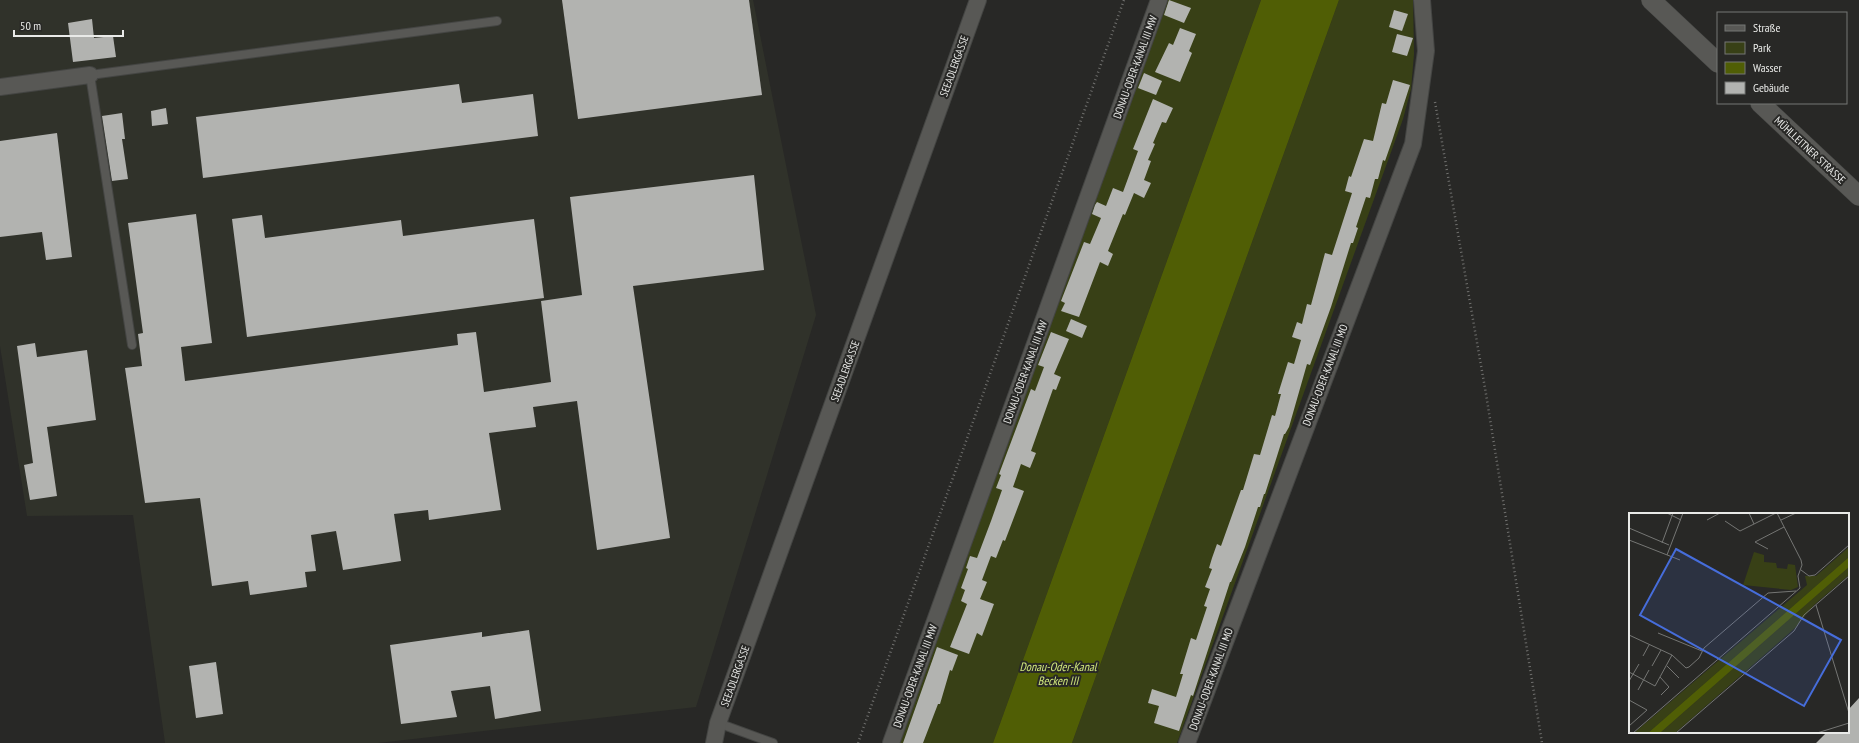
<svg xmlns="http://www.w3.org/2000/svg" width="1859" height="743" font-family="'PT Sans Narrow',sans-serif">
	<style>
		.built { fill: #30322a }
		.green { fill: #384016 }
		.water { fill: #505e05 }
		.building { fill: #b2b3b0 }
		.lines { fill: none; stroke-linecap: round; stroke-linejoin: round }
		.service-casing { stroke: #444543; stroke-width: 10 }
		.minor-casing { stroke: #444543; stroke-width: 18 }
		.tertiary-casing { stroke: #444543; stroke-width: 20 }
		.path { stroke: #70706e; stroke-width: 2.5; stroke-dasharray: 1 3; stroke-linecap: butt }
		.service { stroke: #585855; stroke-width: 8 }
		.minor { stroke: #585855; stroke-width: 16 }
		.tertiary { stroke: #585855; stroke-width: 19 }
		.labels { text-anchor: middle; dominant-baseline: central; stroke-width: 4; stroke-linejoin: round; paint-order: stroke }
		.street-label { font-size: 11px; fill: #e9eae8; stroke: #282826 }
		.water-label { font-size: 12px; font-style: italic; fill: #d0e77c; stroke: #282826 }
		.inset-road { fill: none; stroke: #757674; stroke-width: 1 }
		.view { fill: #466ddb; fill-opacity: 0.15; stroke: #466ddb; stroke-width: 2 }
		.inset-edge { fill: none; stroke: #e9eae8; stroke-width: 2 }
	</style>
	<rect width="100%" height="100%" fill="#282826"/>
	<polygon class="built" points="0,0 753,0 816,315 696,707 378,743 165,743 133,515 27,516 0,346"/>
	<g class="green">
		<polygon points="1165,0 1261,0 993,743 897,743"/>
		<polygon points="1339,0 1413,0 1414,54 1411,89 1403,119 1177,743 1072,743"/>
	</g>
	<polygon class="water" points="1261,0 1339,0 1072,743 993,743"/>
	<g class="building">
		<polygon points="562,0 749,0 762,95 578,119"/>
		<polygon points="1169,0 1191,8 1184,23 1164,15"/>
		<polygon points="1394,10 1408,14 1402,31 1389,27"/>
		<polygon points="92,19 94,38 113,36 116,57 73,62 68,23"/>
		<polygon points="1180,28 1196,34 1189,51 1192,53 1180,82 1155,72 1169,43 1173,45"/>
		<polygon points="1397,34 1413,38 1407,56 1392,52"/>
		<polygon points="1144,73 1162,81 1156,95 1138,88"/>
		<polygon points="1393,80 1410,85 1392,141 1385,161 1383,160 1378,179 1375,179 1370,198 1366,197 1356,227 1358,228 1353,243 1351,243 1331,307 1310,365 1307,364 1289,427 1285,434 1284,434 1265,494 1264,494 1260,507 1258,507 1245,547 1231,582 1230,582 1193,696 1191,695 1179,731 1154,723 1159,706 1148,703 1152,689 1176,697 1183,674 1180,674 1191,638 1196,640 1207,607 1204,606 1210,589 1205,587 1212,569 1209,568 1212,558 1217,544 1221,546 1241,490 1243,490 1254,454 1260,455 1272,415 1275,416 1281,394 1278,394 1288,362 1294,364 1301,340 1292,337 1297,322 1302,324 1307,304 1311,305 1325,253 1332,255 1352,193 1345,191 1349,176 1351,177 1364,139 1373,141 1382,103 1386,104"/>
		<polygon points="459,84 462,103 533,94 538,136 203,178 196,117"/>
		<polygon points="1153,99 1173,108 1166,123 1162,122 1153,143 1155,144 1148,160 1151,161 1144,180 1151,183 1144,198 1134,193 1125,215 1123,214 1108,251 1113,254 1108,266 1100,262 1079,317 1061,311 1065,303 1061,301 1084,242 1090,244 1101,218 1092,214 1095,205 1097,202 1106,206 1113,188 1123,192 1138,151 1133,149"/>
		<polygon points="166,108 168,124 152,126 151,111"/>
		<polygon points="122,113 125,139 122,139 128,179 112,181 102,116"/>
		<polygon points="57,133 72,257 46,260 42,232 0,237 0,141"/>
		<polygon points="754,175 764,270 633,286 670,538 597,550 577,401 533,407 536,427 489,433 501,510 429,520 428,510 394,514 401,561 343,570 336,531 311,535 316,571 305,572 307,587 250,595 248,581 212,586 200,498 145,503 125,368 142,366 138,334 143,333 128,223 196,214 212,343 181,347 185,381 458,345 457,334 476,332 484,392 551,382 541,301 582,295 570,197"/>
		<polygon points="262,215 265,238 401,220 403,236 534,219 544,298 247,337 232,219"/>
		<polygon points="1071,319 1087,326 1082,338 1066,331"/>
		<polygon points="1051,332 1069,339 1054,374 1061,377 1056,390 1053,389 1031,451 1036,453 1030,468 1021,464 1013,487 1024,491 1005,541 1003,540 996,558 991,556 982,580 987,582 980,599 994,604 982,636 977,633 969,654 950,647 967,604 961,601 965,590 961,588 968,569 966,568 970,556 977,558 991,521 1002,490 996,488 1001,475 999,474 1031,389 1035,391 1044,367 1038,365"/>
		<polygon points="35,343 37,357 87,350 96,420 47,427 57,496 30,500 24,465 33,463 17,346"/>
		<polygon points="529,630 541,711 495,719 490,686 451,691 457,717 401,724 390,645 482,632 482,637"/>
		<polygon points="937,647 958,655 952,671 950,670 940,704 938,704 923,743 903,743"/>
		<polygon points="216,662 223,714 196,718 189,666"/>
		<polygon points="1859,698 1859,743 1816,743 1827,732 1848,732 1848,710"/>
	</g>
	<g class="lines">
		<defs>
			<g id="service">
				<polyline points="132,345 90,75 497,21"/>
				<polyline points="718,723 773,743"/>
			</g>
			<g id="minor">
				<polyline points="0,87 90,75"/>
				<polyline points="714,743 718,723 978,0"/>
				<polyline points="891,743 1159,0"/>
				<polyline points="1187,743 1413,144 1426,51 1422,0"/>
			</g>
			<g id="tertiary">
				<polyline points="1651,0 1718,63"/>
				<polyline points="1760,103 1859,196"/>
			</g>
		</defs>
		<use href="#service" class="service-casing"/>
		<use href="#minor" class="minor-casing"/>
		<use href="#tertiary" class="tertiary-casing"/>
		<g class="path">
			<polyline points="1435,102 1486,394 1542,743"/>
			<polyline points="858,743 1124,0"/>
		</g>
		<use href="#service" class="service"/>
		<use href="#minor" class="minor"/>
		<use href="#tertiary" class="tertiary"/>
	</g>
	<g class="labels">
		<g class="street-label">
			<text transform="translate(954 66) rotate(-70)">SEEADLERGASSE</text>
			<text transform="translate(1135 67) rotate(-70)">DONAU-ODER-KANAL III MW</text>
			<text transform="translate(1810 150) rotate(43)">MÜHLLEITNER STRASSE</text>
			<text transform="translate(845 371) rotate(-70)">SEEADLERGASSE</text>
			<text transform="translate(1025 372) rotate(-70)">DONAU-ODER-KANAL III MW</text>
			<text transform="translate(1325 375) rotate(-69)">DONAU-ODER-KANAL III MO</text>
			<text transform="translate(735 676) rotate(-70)">SEEADLERGASSE</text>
			<text transform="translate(915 676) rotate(-70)">DONAU-ODER-KANAL III MW</text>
			<text transform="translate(1211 679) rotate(-70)">DONAU-ODER-KANAL III MO</text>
		</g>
		<g class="water-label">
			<text x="1058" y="666">Donau-Oder-Kanal<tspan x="1058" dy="14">Becken III</tspan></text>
		</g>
	</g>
	<g transform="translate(1629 513)">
		<rect width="220" height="220" fill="#282826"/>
		<path d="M 220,34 L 220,44 L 19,220 L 5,220 L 178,72 L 176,63 L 187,63 ZM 125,39 L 135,42 L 135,49 L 147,50 L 148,55 L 158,56 L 159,51 L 166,52 L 169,74 L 162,77 L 114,72 ZM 220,54 L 220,62 L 185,92 L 166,115 L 46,220 L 31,220 Z" fill="#384016"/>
		<path d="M 220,44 L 220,54 L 31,220 L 19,220 Z" fill="#505e05"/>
		<path class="inset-road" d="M 38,0 L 52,7M 120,0 L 125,11M 78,7 L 91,0M 152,7 L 167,0M 96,8 L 111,18 L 147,0M 0,15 L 40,32M 0,27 L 51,47M 33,30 L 44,0M 139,36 L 126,29 L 155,14M 38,42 L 54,0M 172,57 L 180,63 L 186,62 L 220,32M 187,92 L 220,200M 29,120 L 73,138M 0,122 L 43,142 L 57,155 L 60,154 L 70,145 L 75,135 L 139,80 L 167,78M 14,143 L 20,132M 23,153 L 32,137M 38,153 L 50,165M 0,159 L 26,173 L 43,142M 31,164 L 40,174 L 32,182M 0,168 L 10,151M 9,177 L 20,157M 0,187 L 18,197 L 0,213M 4,220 L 171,75 L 169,63 L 173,52 L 172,47 L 148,0M 47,220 L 165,118 L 175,102 L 220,63M 188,220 L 220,210"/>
		<path class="view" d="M 47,36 L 212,127 L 175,193 L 11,102 Z"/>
		<rect width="220" height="220" class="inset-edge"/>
	</g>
	<rect x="1717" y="12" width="130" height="92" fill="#282826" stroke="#757674"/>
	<rect x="1725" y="25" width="20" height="6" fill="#585855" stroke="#757674"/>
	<text x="1753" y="32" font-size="12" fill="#e9eae8">Straße</text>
	<rect x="1725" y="42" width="20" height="12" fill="#384016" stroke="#757674"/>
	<text x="1753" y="52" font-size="12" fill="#e9eae8">Park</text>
	<rect x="1725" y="62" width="20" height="12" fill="#505e05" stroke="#757674"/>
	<text x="1753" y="72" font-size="12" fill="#e9eae8">Wasser</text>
	<rect x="1725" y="82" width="20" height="12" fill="#b2b3b0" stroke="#757674"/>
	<text x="1753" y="92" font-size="12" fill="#e9eae8">Gebäude</text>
	<path d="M14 30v6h109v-6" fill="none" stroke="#e9eae8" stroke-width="2"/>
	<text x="20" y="30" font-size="12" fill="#e9eae8" stroke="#282826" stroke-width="3" paint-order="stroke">50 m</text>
</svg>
